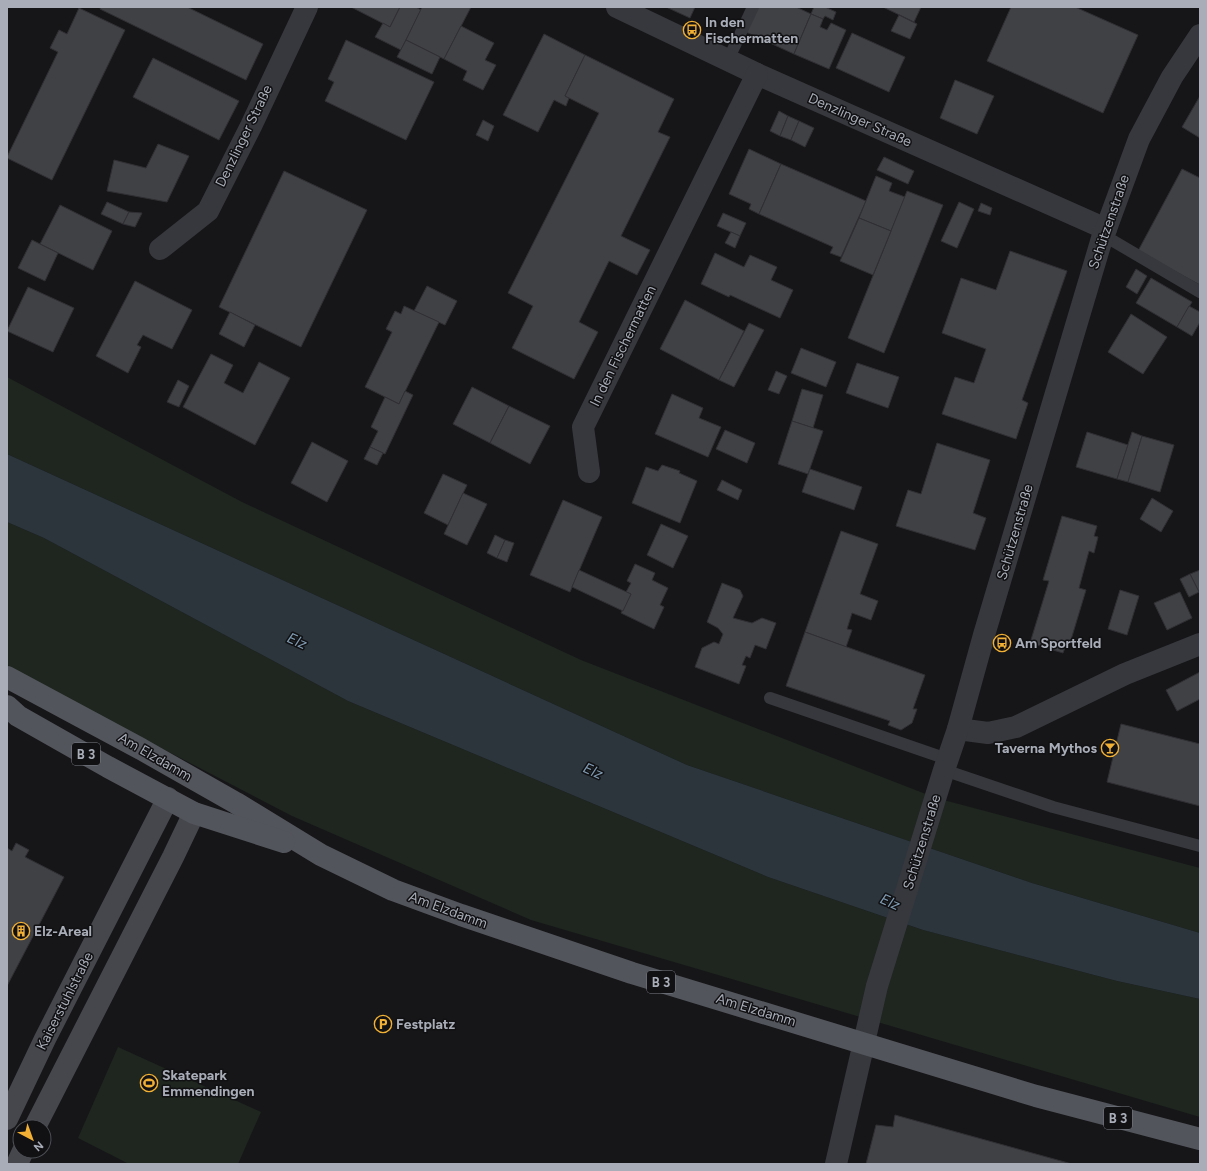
<svg xmlns="http://www.w3.org/2000/svg" width="1207" height="1171" font-family="Figtree,sans-serif">
	<style>
		.green { fill: #1e261f }
		.water { fill: #2c353c }
		.building { fill: #404145; stroke: #303034 }
		.lines { fill: none; stroke-linecap: round; stroke-linejoin: round }
		.service { stroke: #37383d; stroke-width: 12 }
		.minor { stroke: #37383d; stroke-width: 22 }
		.secondary { stroke: #45474d; stroke-width: 22 }
		.primary { stroke: #53555c; stroke-width: 22 }
		.labels { text-anchor: middle; dominant-baseline: central; stroke-width: 3; stroke-linejoin: round; paint-order: stroke }
		.shield { fill: #111113; stroke: #7b7e86; stroke-width: 1 }
		.shield-label { font-size: 13px; font-weight: bold; fill: #a8adb8 }
		.poi-label { font-size: 14px; font-weight: bold; fill: #a8adb8; stroke: #111113; text-anchor: start }
		.street-label { font-size: 14px; fill: #a8adb8; stroke: #111113 }
		.water-label { font-size: 15px; font-style: italic; fill: #7f9bb3; stroke: #111113 }
	</style>
	<rect width="100%" height="100%" fill="#161618"/>
	<g class="green">
		<polygon points="7,377 242,502 581,660 936,798 1200,868 1200,933 1032,883 687,765 7,454"/>
		<polygon points="7,522 44,538 348,701 768,877 923,930 1117,981 1200,999 1200,1117 531,920 292,816 117,725 7,665"/>
		<polygon points="118,1047 261,1112 238,1164 129,1164 78,1138"/>
	</g>
	<polygon class="water" points="7,454 687,765 1032,883 1200,933 1200,999 1117,981 923,930 768,877 348,701 44,538 7,522"/>
	<g class="building">
		<polygon points="101,7 187,7 263,44 246,80 100,9"/>
		<polygon points="351,7 400,7 390,27"/>
		<polygon points="400,7 416,7 421,10 401,50 375,37 383,23 390,27"/>
		<polygon points="422,7 471,7 444,59 406,40"/>
		<polygon points="666,7 695,7 690,18"/>
		<polygon points="757,7 796,7 811,14 794,54 746,32"/>
		<polygon points="814,7 825,7 836,12 833,20 825,16 823,19 811,14"/>
		<polygon points="883,7 921,7 914,22"/>
		<polygon points="1011,7 1075,7 1138,35 1103,113 987,61"/>
		<polygon points="79,8 125,30 52,180 7,158 7,157 58,52 50,48 59,30 67,34"/>
		<polygon points="811,14 823,19 820,27 827,30 831,23 846,30 829,69 794,54"/>
		<polygon points="899,15 917,24 910,39 891,31"/>
		<polygon points="461,26 494,43 485,60 496,65 483,90 463,80 467,71 444,59"/>
		<polygon points="852,33 905,57 889,92 836,68"/>
		<polygon points="544,34 585,55 565,96 569,98 566,106 554,100 538,132 503,115"/>
		<polygon points="346,40 434,82 406,140 325,101 334,82 328,79"/>
		<polygon points="406,40 440,57 432,74 397,57"/>
		<polygon points="585,55 674,99 658,132 670,137 621,236 650,250 637,275 609,261 579,322 598,332 574,379 512,348 533,306 508,293 599,113 565,96"/>
		<polygon points="153,58 239,101 219,140 133,97"/>
		<polygon points="955,80 994,96 977,134 940,118"/>
		<polygon points="1200,96 1200,138 1182,127"/>
		<polygon points="779,111 788,116 780,136 770,131"/>
		<polygon points="788,116 799,121 791,140 780,136"/>
		<polygon points="483,120 494,126 488,141 476,135"/>
		<polygon points="799,121 814,128 805,147 791,140"/>
		<polygon points="158,144 189,156 167,202 107,191 114,160 146,168"/>
		<polygon points="749,149 781,164 759,214 749,209 751,204 729,194"/>
		<polygon points="884,157 914,171 908,184 877,170"/>
		<polygon points="781,164 866,201 841,257 830,253 833,247 759,214"/>
		<polygon points="1182,169 1200,178 1200,285 1138,251"/>
		<polygon points="284,171 367,210 301,347 219,307"/>
		<polygon points="876,176 892,183 889,191 905,197 891,231 859,218"/>
		<polygon points="907,191 943,205 884,353 848,338"/>
		<polygon points="107,202 129,212 123,224 101,214"/>
		<polygon points="959,202 974,209 957,248 941,241"/>
		<polygon points="981,203 992,208 990,215 978,211"/>
		<polygon points="60,205 112,231 93,270 40,244"/>
		<polygon points="129,212 142,213 135,227 123,224"/>
		<polygon points="723,213 746,223 740,236 717,226"/>
		<polygon points="859,218 891,231 873,275 840,261"/>
		<polygon points="731,232 740,236 735,248 725,243"/>
		<polygon points="32,240 58,253 45,281 18,268"/>
		<polygon points="1010,251 1067,271 1022,400 1028,403 1016,439 942,414 955,377 974,383 986,349 942,333 961,278 996,290"/>
		<polygon points="715,253 744,267 750,255 777,267 771,280 793,290 780,318 730,295 729,297 701,284"/>
		<polygon points="1136,269 1147,276 1137,294 1126,287"/>
		<polygon points="1151,278 1192,302 1177,327 1136,303"/>
		<polygon points="135,281 192,310 172,349 143,335 137,345 141,347 128,373 96,356"/>
		<polygon points="427,286 457,301 445,325 414,311"/>
		<polygon points="28,287 74,308 53,352 7,331"/>
		<polygon points="685,300 744,331 719,380 660,349"/>
		<polygon points="404,306 439,322 399,404 365,387 392,332 386,329 395,311 401,314"/>
		<polygon points="1189,306 1200,312 1200,322 1192,336 1177,327"/>
		<polygon points="230,312 255,325 244,347 219,334"/>
		<polygon points="1131,314 1167,337 1143,374 1108,352"/>
		<polygon points="749,323 764,330 734,387 719,380"/>
		<polygon points="801,348 836,362 826,387 791,373"/>
		<polygon points="211,354 233,365 224,383 243,393 259,362 290,378 255,445 183,407"/>
		<polygon points="857,363 899,377 888,408 846,393"/>
		<polygon points="776,371 787,376 779,394 768,390"/>
		<polygon points="178,380 189,386 179,407 167,402"/>
		<polygon points="472,387 509,406 490,443 453,424"/>
		<polygon points="802,389 823,395 813,428 792,421"/>
		<polygon points="405,391 413,395 385,454 370,447 378,431 371,427 385,397 399,404"/>
		<polygon points="672,394 703,408 699,418 721,427 708,457 655,434"/>
		<polygon points="509,406 550,426 530,464 490,443"/>
		<polygon points="792,421 823,431 808,474 778,464"/>
		<polygon points="725,430 755,443 747,463 716,449"/>
		<polygon points="1087,432 1128,445 1117,479 1076,467"/>
		<polygon points="1132,432 1142,436 1128,482 1117,479"/>
		<polygon points="1142,436 1174,445 1160,492 1128,482"/>
		<polygon points="312,442 348,461 327,502 291,483"/>
		<polygon points="937,443 990,460 973,513 986,518 975,550 896,526 908,490 921,494"/>
		<polygon points="370,447 383,453 377,465 364,459"/>
		<polygon points="662,465 680,471 679,473 697,481 680,523 632,503 646,467 658,471"/>
		<polygon points="810,469 862,487 854,510 802,492"/>
		<polygon points="443,474 467,485 448,525 424,513"/>
		<polygon points="722,480 742,490 738,500 717,490"/>
		<polygon points="463,493 487,504 467,545 444,534"/>
		<polygon points="1152,498 1173,511 1161,532 1140,519"/>
		<polygon points="563,500 602,517 570,592 530,575"/>
		<polygon points="1062,516 1097,526 1094,536 1098,537 1094,553 1089,551 1079,588 1086,590 1070,643 1067,642 1063,653 1030,643 1049,581 1043,580"/>
		<polygon points="661,524 688,536 673,568 647,555"/>
		<polygon points="841,531 878,544 860,594 878,601 871,620 852,613 847,629 852,630 846,647 805,632"/>
		<polygon points="495,535 505,540 497,558 487,553"/>
		<polygon points="505,540 514,543 507,562 497,558"/>
		<polygon points="635,564 655,573 652,580 668,588 660,605 664,607 654,629 621,613 631,594 626,592 631,583 627,581"/>
		<polygon points="579,570 631,594 623,611 572,587"/>
		<polygon points="1200,570 1200,592 1199,592 1190,574"/>
		<polygon points="1190,574 1199,592 1189,597 1180,579"/>
		<polygon points="722,583 740,590 743,596 733,618 752,623 762,618 776,623 766,649 755,645 750,658 746,656 742,665 746,666 739,684 695,667 702,648 714,642 719,644 723,634 718,628 707,622"/>
		<polygon points="1120,590 1139,596 1127,635 1108,629"/>
		<polygon points="1180,592 1192,618 1167,630 1154,603"/>
		<polygon points="805,632 925,675 913,709 917,709 912,723 901,730 888,725 890,721 786,686"/>
		<polygon points="1200,672 1200,699 1177,711 1166,690"/>
		<polygon points="1121,724 1200,744 1200,806 1107,782"/>
		<polygon points="16,843 29,850 25,857 64,877 7,986 7,848 12,851"/>
		<polygon points="895,1115 1072,1164 866,1164 876,1125 893,1127"/>
	</g>
	<g class="lines">
		<g class="service">
			<polyline points="728,60 753,7"/>
			<polyline points="1103,235 1200,292"/>
			<polyline points="770,698 947,759"/>
			<polyline points="944,770 1053,807 1200,846"/>
		</g>
		<g class="minor">
			<polyline points="617,7 757,74 1106,229"/>
			<polyline points="160,249 208,211 251,126 307,7"/>
			<polyline points="589,472 583,427 757,74"/>
			<polyline points="958,729 988,733 1016,727 1125,674 1200,644"/>
			<polyline points="836,1164 877,986 944,770 958,729 984,635 1103,235 1106,229 1139,139 1172,77 1200,35"/>
		</g>
		<g class="secondary">
			<polyline points="7,1119 45,1039 168,798"/>
			<polyline points="35,1127 173,857 194,813"/>
			<polyline points="17,1164 23,1151"/>
		</g>
		<g class="primary">
			<polyline points="7,677 141,749 236,803 321,855 393,890 461,915 632,973 1036,1096 1200,1139"/>
			<polyline points="7,706 18,716 108,767 194,813 284,842"/>
		</g>
	</g>
	<defs>
		<symbol id="bus-ring" viewBox="-11 -11 22 22"><circle r="9.5" fill="#111113" stroke="#f2b134" stroke-width="1.5"/><path d="M-5-6H5V4H4V6H2V4H-2V6H-4V4H-5ZM-3.5-4V0h7V-4ZM-3.5 1.2v1.5H-2V1.2ZM2 1.2v1.5H3.5V1.2Z" fill="#f2b134"/></symbol>
		<symbol id="bar-ring" viewBox="-11 -11 22 22"><circle r="9.5" fill="#111113" stroke="#f2b134" stroke-width="1.5"/><path d="M-6-5H6L.8 .8V4.5H3.5V6h-7V4.5H-.8V.8Z" fill="#f2b134"/></symbol>
		<symbol id="building-ring" viewBox="-11 -11 22 22"><circle r="9.5" fill="#111113" stroke="#f2b134" stroke-width="1.5"/><path d="M-4-6H4V6H1V3H-1V6H-4ZM-2.5-4.3h1.7v1.8h-1.7ZM.8-4.3h1.7v1.8H.8ZM-2.5-1h1.7V.8h-1.7ZM.8-1h1.7V.8H.8Z" fill="#f2b134"/></symbol>
		<symbol id="parking-ring" viewBox="-11 -11 22 22"><circle r="9.5" fill="#111113" stroke="#f2b134" stroke-width="1.5"/><path d="M-3.5-5.5H1a3.5 3.5 0 0 1 0 7H-1V5.5H-3.5ZM-1-3.4V-.6H.8a1.4 1.4 0 0 0 0-2.8Z" fill="#f2b134"/></symbol>
		<symbol id="stadium-ring" viewBox="-11 -11 22 22"><circle r="9.5" fill="#111113" stroke="#f2b134" stroke-width="1.5"/><path d="M0-5a6.5 5 0 1 0 0 10a6.5 5 0 1 0 0-10ZM-3.5-1.8h7v3.6h-7Z" fill="#f2b134"/></symbol>
	</defs>
	<g fill-rule="evenodd">
		<use href="#bus-ring" x="682" y="20" width="20" height="20"/>
		<use href="#bus-ring" x="992" y="633" width="20" height="20"/>
		<use href="#bar-ring" x="1100" y="738" width="20" height="20"/>
		<use href="#building-ring" x="11" y="921" width="20" height="20"/>
		<use href="#parking-ring" x="373" y="1014" width="20" height="20"/>
		<use href="#stadium-ring" x="139" y="1073" width="20" height="20"/>
	</g>
	<g class="labels">
		<g class="shield">
			<rect x="72" y="743" width="28" height="22" rx="3"/>
			<rect x="647" y="971" width="28" height="22" rx="3"/>
			<rect x="1104" y="1107" width="28" height="22" rx="3"/>
		</g>
		<g class="shield-label">
			<text x="86" y="754">B 3</text>
			<text x="661" y="982">B 3</text>
			<text x="1118" y="1118">B 3</text>
		</g>
		<g class="poi-label">
			<text x="705" y="22">In den<tspan x="705" dy="16">Fischermatten</tspan></text>
			<text x="1015" y="643">Am Sportfeld</text>
			<text x="1097" y="748" text-anchor="end">Taverna Mythos</text>
			<text x="34" y="931">Elz-Areal</text>
			<text x="396" y="1024">Festplatz</text>
			<text x="162" y="1075">Skatepark<tspan x="162" dy="16">Emmendingen</tspan></text>
		</g>
		<g class="street-label">
			<text transform="translate(860 120) rotate(24)">Denzlinger Straße</text>
			<text transform="translate(244 136) rotate(-64)">Denzlinger Straße</text>
			<text transform="translate(1109 222) rotate(-71)">Schützenstraße</text>
			<text transform="translate(623 346) rotate(-64)">In den Fischermatten</text>
			<text transform="translate(1015 532) rotate(-74)">Schützenstraße</text>
			<text transform="translate(155 757) rotate(30)">Am Elzdamm</text>
			<text transform="translate(922 842) rotate(-73)">Schützenstraße</text>
			<text transform="translate(448 910) rotate(20)">Am Elzdamm</text>
			<text transform="translate(65 1001) rotate(-63)">Kaiserstuhlstraße</text>
			<text transform="translate(756 1010) rotate(17)">Am Elzdamm</text>
		</g>
		<g class="water-label">
			<text transform="translate(297 641) rotate(24)">Elz</text>
			<text transform="translate(593 771) rotate(24)">Elz</text>
			<text transform="translate(890 902) rotate(24)">Elz</text>
		</g>
	</g>
	<rect width="1207" height="1171" fill="none" stroke="#a8adb8" stroke-width="16"/>
	<g transform="translate(32 1139) rotate(139)"><circle r="19" fill="#111113" stroke="#4d4f55"/>
	<path d="M0-3L7 15L0 10L-7 15Z" fill="#f2b134"/>
	<text y="-6" font-size="11" font-weight="bold" text-anchor="middle" fill="#a8adb8">N</text>
	</g>
</svg>
